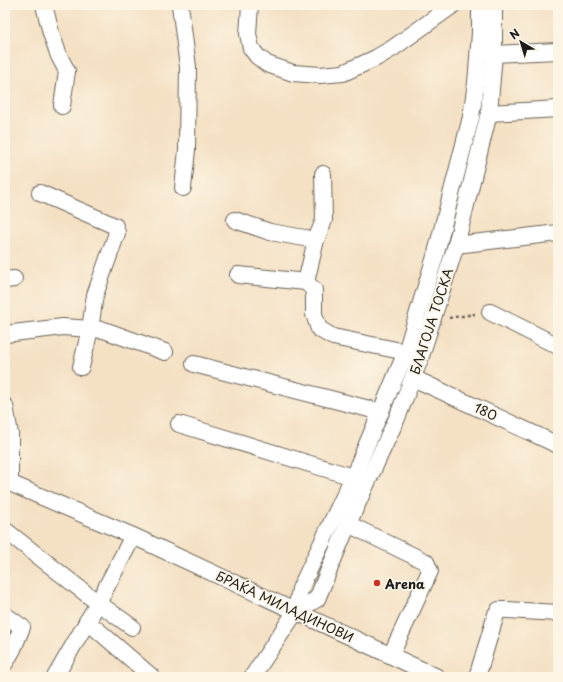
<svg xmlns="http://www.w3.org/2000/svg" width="563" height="682" font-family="'Playpen Sans',sans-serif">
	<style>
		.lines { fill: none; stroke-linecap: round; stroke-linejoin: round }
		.minor-casing { stroke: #686156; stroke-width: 18 }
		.path { stroke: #686156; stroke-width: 2.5; stroke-dasharray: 3 3; stroke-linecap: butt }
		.minor { stroke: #fff; stroke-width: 16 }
		.poi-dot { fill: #c8321e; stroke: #fcf5e5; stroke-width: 1.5 }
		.labels { text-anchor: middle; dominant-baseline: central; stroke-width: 3.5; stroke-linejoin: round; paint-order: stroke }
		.street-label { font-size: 13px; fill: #1c1c1c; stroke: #fcf5e5 }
		.poi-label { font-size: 13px; font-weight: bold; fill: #1c1c1c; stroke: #fcf5e5; text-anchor: start }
	</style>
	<rect width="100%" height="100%" fill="#fcf5e5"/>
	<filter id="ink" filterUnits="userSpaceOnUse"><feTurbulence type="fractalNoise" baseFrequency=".025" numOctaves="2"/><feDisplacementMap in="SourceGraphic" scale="8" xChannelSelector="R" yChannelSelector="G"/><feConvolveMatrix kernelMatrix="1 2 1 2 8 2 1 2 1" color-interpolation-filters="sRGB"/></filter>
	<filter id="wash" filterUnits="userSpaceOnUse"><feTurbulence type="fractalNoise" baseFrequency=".012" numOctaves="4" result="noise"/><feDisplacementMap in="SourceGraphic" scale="16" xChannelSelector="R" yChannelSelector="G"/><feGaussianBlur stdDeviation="0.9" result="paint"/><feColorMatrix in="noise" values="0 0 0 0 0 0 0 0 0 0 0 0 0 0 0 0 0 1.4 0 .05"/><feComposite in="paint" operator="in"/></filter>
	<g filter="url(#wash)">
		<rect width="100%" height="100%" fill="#f4e0c3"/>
	</g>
	<g filter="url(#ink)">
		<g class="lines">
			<defs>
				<g id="minor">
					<polyline points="44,5 51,33 59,56 67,71 62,106"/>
					<polyline points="180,5 188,67 187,150 183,188"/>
					<polyline points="250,5 248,34 251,48 257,56 267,64 293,73 320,75 343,73 376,58 393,48 453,5"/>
					<polyline points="494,54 558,51"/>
					<polyline points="489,113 558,109"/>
					<polyline points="40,193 115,226 117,233 95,295 90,329 81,367"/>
					<polyline points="235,220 270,232 316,240"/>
					<polyline points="456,245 558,233"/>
					<polyline points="238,275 306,282 314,290 314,314 319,329 333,337 406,352"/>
					<polyline points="5,280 14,279"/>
					<polyline points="306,282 316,240 324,220 323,174"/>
					<polyline points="490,312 558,346"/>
					<polyline points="5,334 63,327 104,330 165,352"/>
					<polyline points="194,364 381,412"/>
					<polyline points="413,378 558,445"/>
					<polyline points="5,406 10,434 10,483"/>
					<polyline points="179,424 353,477"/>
					<polyline points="5,481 133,536 437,677"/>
					<polyline points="348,524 426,562 430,571 391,655"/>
					<polyline points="5,530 98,603 132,627"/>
					<polyline points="296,611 317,599 348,524 397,418 420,359 456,245 489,113 494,54 494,5"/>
					<polyline points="5,615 22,627 13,649 5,663"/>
					<polyline points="87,621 152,677"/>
					<polyline points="55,677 98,603 133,536"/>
					<polyline points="252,677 296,611 300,589 353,477 406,352 436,253 471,117 476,83 480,33 480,5"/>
					<polyline points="477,677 495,618 496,614 499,610 507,610 558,613"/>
				</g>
			</defs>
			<use href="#minor" class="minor-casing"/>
			<polyline class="path" points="449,318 475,314"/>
			<use href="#minor" class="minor"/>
		</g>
	</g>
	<circle class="poi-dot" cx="377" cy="583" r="4"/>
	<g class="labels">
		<g class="street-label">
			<text transform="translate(431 321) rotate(-72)">БЛАГОЈА ТОСКА</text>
			<text transform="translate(486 411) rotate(25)">180</text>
			<text transform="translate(285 606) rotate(25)">БРАЌА МИЛАДИНОВИ</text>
		</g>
		<g class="poi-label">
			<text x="385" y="583">Arena</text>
		</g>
	</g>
	<rect width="563" height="682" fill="none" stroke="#fcf5e5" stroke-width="20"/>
	<g transform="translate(521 42) rotate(322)" stroke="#fcf5e5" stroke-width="3" paint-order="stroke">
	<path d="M0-3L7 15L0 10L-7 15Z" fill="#1c1c1c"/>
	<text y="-6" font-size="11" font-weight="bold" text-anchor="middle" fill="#1c1c1c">N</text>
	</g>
</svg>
